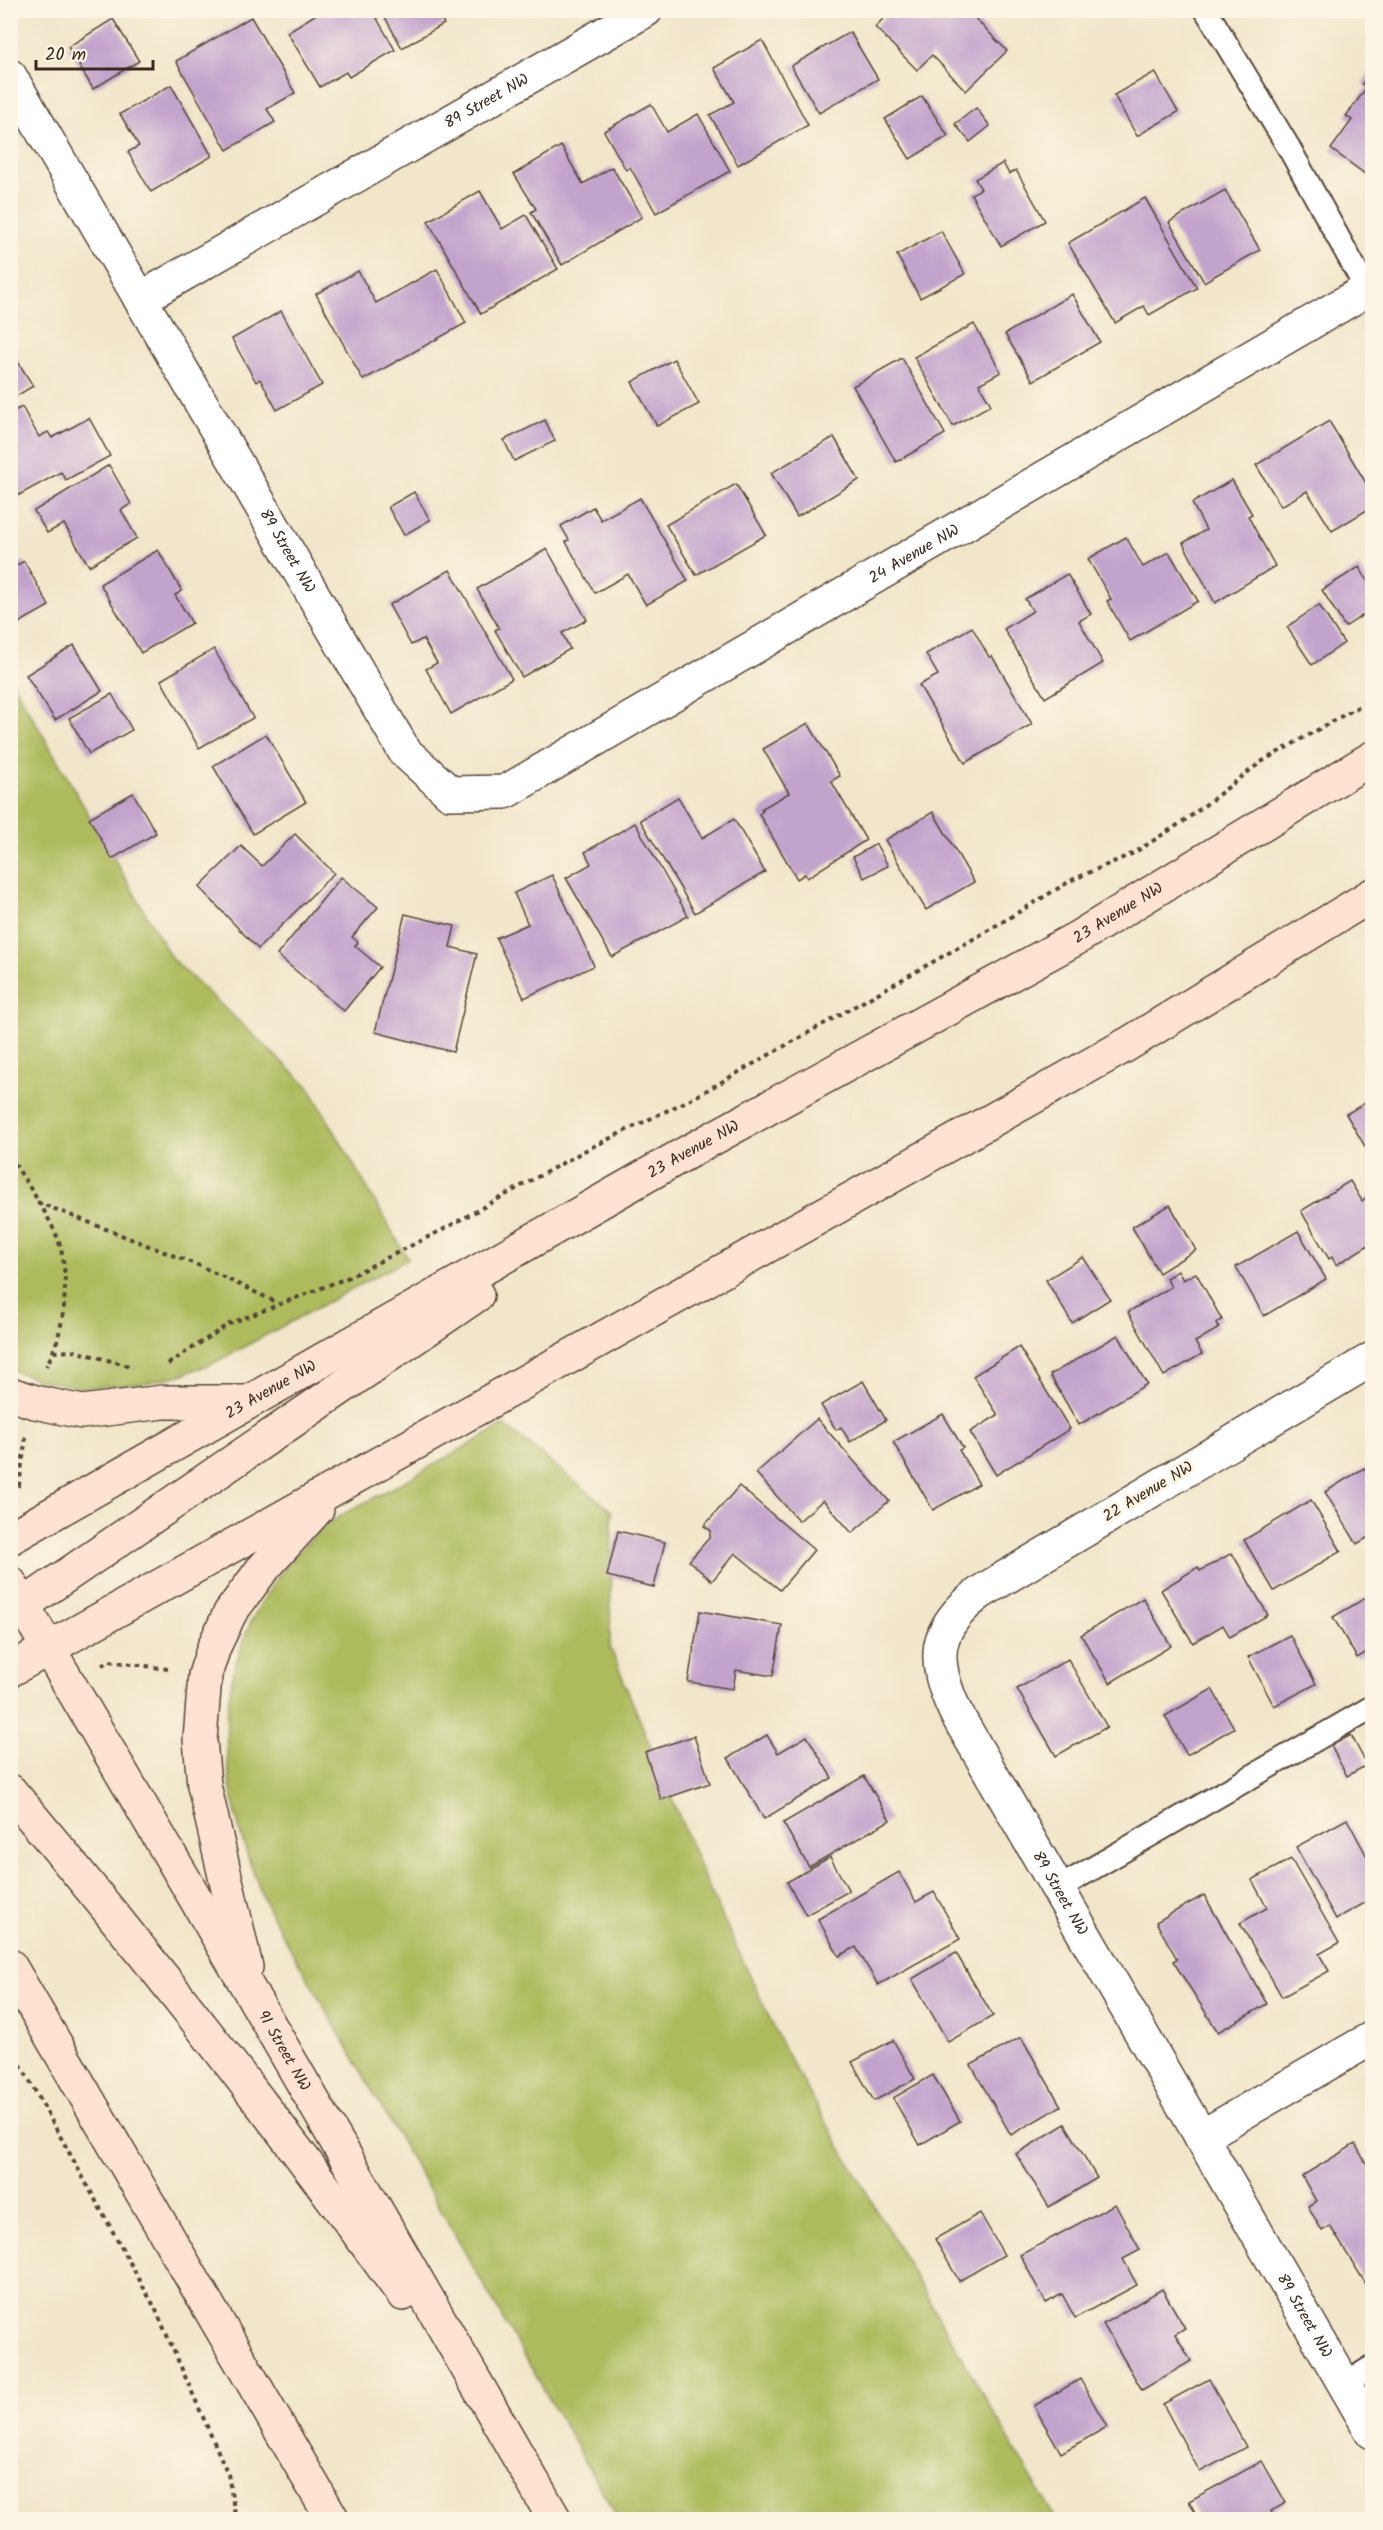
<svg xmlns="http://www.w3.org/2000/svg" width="1383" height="2530" font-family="Kalam,sans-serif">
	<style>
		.green { fill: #adbb5d; stroke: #74723e; stroke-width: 1.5 }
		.building { fill: #c2a3cc }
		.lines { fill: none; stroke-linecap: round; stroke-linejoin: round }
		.service-casing { stroke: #564638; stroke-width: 26 }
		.minor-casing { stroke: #564638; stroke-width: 36 }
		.secondary-casing { stroke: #564638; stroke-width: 36 }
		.path { stroke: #564638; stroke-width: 4; stroke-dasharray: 4.5 4.5; stroke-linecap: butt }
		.service { stroke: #fff; stroke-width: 22 }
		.minor { stroke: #fff; stroke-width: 33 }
		.secondary { stroke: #fee3d2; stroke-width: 33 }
		.labels { text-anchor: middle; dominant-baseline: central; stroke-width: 6; stroke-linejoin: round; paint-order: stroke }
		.street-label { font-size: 16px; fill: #3b2a1e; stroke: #fcf5e5 }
	</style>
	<rect width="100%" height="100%" fill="#fcf5e5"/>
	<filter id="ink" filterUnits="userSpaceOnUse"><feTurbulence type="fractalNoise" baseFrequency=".0167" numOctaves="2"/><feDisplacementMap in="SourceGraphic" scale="12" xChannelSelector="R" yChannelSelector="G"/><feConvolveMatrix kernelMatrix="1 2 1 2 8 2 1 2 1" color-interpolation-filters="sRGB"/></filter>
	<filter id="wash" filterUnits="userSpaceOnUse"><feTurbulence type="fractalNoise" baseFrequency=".008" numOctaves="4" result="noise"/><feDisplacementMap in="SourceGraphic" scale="24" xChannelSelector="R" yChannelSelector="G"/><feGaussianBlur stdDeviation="1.35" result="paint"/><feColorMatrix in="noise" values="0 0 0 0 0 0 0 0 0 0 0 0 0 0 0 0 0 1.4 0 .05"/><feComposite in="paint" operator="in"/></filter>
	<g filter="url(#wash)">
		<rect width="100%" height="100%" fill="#f1e6c9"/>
		<g class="green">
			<polygon points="10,678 172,959 309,1087 408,1259 214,1363 180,1375 145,1383 84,1388 40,1380 11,1370"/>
			<path d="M 504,1425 L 612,1511 L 610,1647 L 704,1877 L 784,2049 L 1055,2519 L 618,2519 L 270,1913 C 209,1779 202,1643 315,1535 C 335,1516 361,1505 385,1492 C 424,1470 464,1448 504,1425 Z"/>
		</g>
		<g id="blocks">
			<g class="building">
				<polygon points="323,10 372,10 395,50 349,77 346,72 320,87 287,32"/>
				<polygon points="381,10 436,10 444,24 402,48"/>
				<polygon points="892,10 967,10 1007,51 966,91 932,55 917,70 875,27"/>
				<polygon points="251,17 295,93 267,109 275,122 227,150 176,61"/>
				<polygon points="113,19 139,61 93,89 68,47"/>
				<polygon points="850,32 878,79 819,113 791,66"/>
				<polygon points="762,40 808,125 738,165 710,115 734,102 714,68"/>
				<polygon points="1372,69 1372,179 1331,149 1352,120 1346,116 1367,87 1362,84"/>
				<polygon points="1155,72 1178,112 1137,136 1114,95"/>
				<polygon points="171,85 212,156 151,192 128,152 139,146 120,114"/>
				<polygon points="922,96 948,136 910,159 885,119"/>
				<polygon points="651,104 667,132 698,114 730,171 656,213 630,167 626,170 604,131"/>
				<polygon points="976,108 990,126 970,142 955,124"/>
				<polygon points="561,146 583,184 612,167 642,217 562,265 531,212 536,209 514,174"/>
				<polygon points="1003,163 1009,174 1016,170 1045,221 1001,246 971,194 981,189 975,179"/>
				<polygon points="1225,190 1260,250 1204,282 1169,222"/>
				<polygon points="480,191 502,229 526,215 558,269 481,314 428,221"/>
				<polygon points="1145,198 1197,288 1149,315 1144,306 1115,323 1068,243"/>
				<polygon points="941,231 965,274 920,298 897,255"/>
				<polygon points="437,269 466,323 363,380 316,294 358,271 376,303"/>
				<polygon points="1072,294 1100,342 1033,381 1005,334"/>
				<polygon points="281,311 322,385 277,410 260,379 256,382 232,339"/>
				<polygon points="974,324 1001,372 979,384 991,405 953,426 914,357"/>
				<polygon points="10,349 33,386 10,400"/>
				<polygon points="902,358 945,434 896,462 853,386"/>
				<polygon points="674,359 699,404 657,426 632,382"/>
				<polygon points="22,407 39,437 48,432 52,438 89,418 110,456 66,480 61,472 10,500 10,413"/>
				<polygon points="545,420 555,441 514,461 504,440"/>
				<polygon points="1329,421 1372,493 1372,507 1332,531 1307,491 1281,506 1256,465"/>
				<polygon points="834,437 859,480 797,517 771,473"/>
				<polygon points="109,465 131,504 121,510 137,538 89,566 64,524 47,533 34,511"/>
				<polygon points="1232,480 1252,514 1248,516 1275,566 1215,603 1183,543 1206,530 1192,503"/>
				<polygon points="736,484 766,535 696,575 666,525"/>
				<polygon points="414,492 430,520 404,535 388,507"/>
				<polygon points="640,498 688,581 646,605 628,574 595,593 566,542 569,540 561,526 593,507 601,520"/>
				<polygon points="1126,537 1143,567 1169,552 1198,601 1130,641 1107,601 1111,599 1088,559"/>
				<polygon points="547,549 587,620 562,633 570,649 522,677 495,630 499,628 477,589"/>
				<polygon points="158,550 182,591 175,595 192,623 141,653 100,584"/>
				<polygon points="24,561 49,606 10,628 10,569"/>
				<polygon points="1359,567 1372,588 1372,609 1345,627 1322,590"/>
				<polygon points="450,570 512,679 451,714 426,669 437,663 423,639 411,645 389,605"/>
				<polygon points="1067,574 1091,614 1079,621 1103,663 1045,698 1004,629 1033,611 1025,599"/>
				<polygon points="1319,605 1344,643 1312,665 1287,627"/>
				<polygon points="972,627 989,657 992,656 1032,724 965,763 919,685 938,675 926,654"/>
				<polygon points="74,645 102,691 55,720 26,675"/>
				<polygon points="214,649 253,718 199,748 161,680"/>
				<polygon points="112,694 132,730 89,754 69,718"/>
				<polygon points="808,723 840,776 831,781 866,840 807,878 805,874 797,879 759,814 763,811 761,809 789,793 763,749"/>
				<polygon points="266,734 306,802 253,834 213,766"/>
				<polygon points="133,793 156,833 112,859 89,818"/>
				<polygon points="678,797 702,838 734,819 765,872 695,913 640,820"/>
				<polygon points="933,812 974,882 926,910 885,840"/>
				<polygon points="635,823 688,916 612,957 566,878 591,864 585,852"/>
				<polygon points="295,834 334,873 258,949 199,887 241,846 262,866"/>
				<polygon points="876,844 888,866 864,878 853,857"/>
				<polygon points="552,875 594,966 524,998 496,938 528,924 514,893"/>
				<polygon points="341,877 378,907 352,937 358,942 355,946 380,967 344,1011 277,955"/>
				<polygon points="405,914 455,926 450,947 477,954 453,1052 375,1032"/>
				<polygon points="1372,1099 1372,1154 1370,1155 1346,1114"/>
				<polygon points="1350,1181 1362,1201 1372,1194 1372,1243 1336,1265 1332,1257 1329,1259 1301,1211"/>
				<polygon points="1170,1205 1196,1250 1159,1273 1132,1227"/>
				<polygon points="1298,1231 1326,1279 1264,1316 1236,1267"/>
				<polygon points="1083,1257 1110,1299 1072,1323 1046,1280"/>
				<polygon points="1178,1271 1183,1280 1196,1273 1222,1320 1216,1323 1219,1328 1195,1342 1202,1354 1164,1376 1128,1312 1171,1287 1166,1278"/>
				<polygon points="1118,1335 1147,1384 1079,1425 1050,1375"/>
				<polygon points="1019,1347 1070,1429 996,1475 970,1432 998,1415 973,1376"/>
				<polygon points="863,1381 886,1420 850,1442 841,1427 836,1430 821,1405"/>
				<polygon points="943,1414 963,1448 959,1450 979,1484 933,1510 893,1442"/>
				<polygon points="817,1419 889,1501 852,1533 823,1500 799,1521 756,1473"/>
				<polygon points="1372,1467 1372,1535 1357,1544 1325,1492 1364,1468 1366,1471"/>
				<polygon points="739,1486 814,1550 780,1590 735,1553 712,1581 689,1561 710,1537 710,1530 704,1526"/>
				<polygon points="1311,1500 1341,1551 1274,1591 1244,1540"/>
				<polygon points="618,1531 665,1542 654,1587 607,1576"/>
				<polygon points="1232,1553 1268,1615 1230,1637 1223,1625 1193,1643 1161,1590 1198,1567 1200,1571"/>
				<polygon points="1372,1594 1372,1649 1357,1658 1333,1617"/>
				<polygon points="1143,1598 1171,1646 1110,1683 1081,1635"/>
				<polygon points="700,1611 782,1625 773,1676 736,1670 733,1689 688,1682"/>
				<polygon points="1290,1635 1316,1684 1274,1706 1248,1657"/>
				<polygon points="1068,1659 1107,1727 1056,1756 1017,1689"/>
				<polygon points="1212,1689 1234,1728 1187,1755 1165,1716"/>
				<polygon points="767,1735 778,1753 807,1736 832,1778 764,1819 728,1758"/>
				<polygon points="1351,1735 1367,1765 1347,1776 1331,1746"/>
				<polygon points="694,1736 710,1783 661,1800 645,1752"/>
				<polygon points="864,1776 890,1820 809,1867 783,1823"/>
				<polygon points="1347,1819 1372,1866 1372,1899 1336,1919 1296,1847"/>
				<polygon points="830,1857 849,1891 806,1915 787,1882"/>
				<polygon points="1291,1859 1339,1943 1319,1954 1329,1971 1282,1997 1240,1923 1267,1908 1252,1880"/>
				<polygon points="899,1872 916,1902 934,1892 960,1939 878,1985 856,1947 839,1956 818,1919"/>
				<polygon points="1204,1895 1267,2004 1218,2032 1173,1961 1177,1959 1156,1922"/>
				<polygon points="956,1953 993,2016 948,2042 912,1979"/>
				<polygon points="1021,2037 1061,2106 1011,2135 971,2065"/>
				<polygon points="893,2040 915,2079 874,2101 852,2062"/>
				<polygon points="933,2075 960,2121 920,2145 893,2098"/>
				<polygon points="1065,2124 1097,2178 1049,2207 1016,2154"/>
				<polygon points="1355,2144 1372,2174 1372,2294 1330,2226 1322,2231 1308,2206 1316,2201 1302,2176"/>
				<polygon points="1115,2204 1140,2250 1123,2259 1137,2285 1075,2318 1062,2294 1046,2303 1020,2255"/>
				<polygon points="980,2213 1004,2255 959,2281 935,2239"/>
				<polygon points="1162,2289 1185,2328 1175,2334 1191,2361 1142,2390 1103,2324"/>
				<polygon points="1080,2379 1107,2427 1061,2453 1034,2406"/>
				<polygon points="1209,2379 1246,2447 1200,2472 1163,2404"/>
				<polygon points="1262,2461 1286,2503 1271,2511 1275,2520 1199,2520 1189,2501"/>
			</g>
		</g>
	</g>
	<g filter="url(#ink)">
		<use href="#blocks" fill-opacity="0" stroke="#564638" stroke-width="1.5"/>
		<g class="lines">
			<defs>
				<g id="service">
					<polyline points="1206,10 1289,148 1367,290"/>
					<polyline points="1057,1889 1372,1707"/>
					<polyline points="1345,2384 1372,2367"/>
				</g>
				<g id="minor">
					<path id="s1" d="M 10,76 L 405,752 L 450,793 L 505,792 L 1372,287"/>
					<path id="s2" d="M 140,299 L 646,10"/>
					<path id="s3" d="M 1372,1359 L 981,1592 C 932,1628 931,1660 956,1713 L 1372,2432"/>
					<polyline points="1201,2137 1372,2038"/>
				</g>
				<g id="secondary">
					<polyline points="10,1394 35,1402 82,1412 163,1402 248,1402"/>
					<path id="s4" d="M 10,1538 L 679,1157 L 1077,938 L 1372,758"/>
					<path id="s5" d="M 10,1583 L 251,1993 L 555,2520"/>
					<polyline points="10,1614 477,1295"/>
					<polyline points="10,1670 1128,1044 1372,895"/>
					<path d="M 10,1791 C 148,1954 278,2122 403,2294"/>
					<polyline points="10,1966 333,2520"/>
					<polyline points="246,1967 204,1785 200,1740 205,1675 214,1647 230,1613 261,1571 317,1509"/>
				</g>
			</defs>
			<use href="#service" class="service-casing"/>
			<use href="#minor" class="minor-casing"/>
			<use href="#secondary" class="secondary-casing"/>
			<g class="path">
				<path d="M 10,1156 C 25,1181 43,1206 55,1232 C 72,1268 66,1333 46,1366"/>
				<polyline points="37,1202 200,1266 278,1303"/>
				<polyline points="54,1352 75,1351 133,1367"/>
				<polyline points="168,1364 229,1324 347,1278 444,1229 586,1150 695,1097 982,934 1072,880 1134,853 1187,819 1261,762 1372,699"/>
				<polyline points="10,1490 19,1485 26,1436"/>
				<polyline points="102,1665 109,1661 168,1669"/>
				<polyline points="12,2049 155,2308 228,2474 236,2520"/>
			</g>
			<use href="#service" class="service"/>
			<use href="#minor" class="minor"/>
			<use href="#secondary" class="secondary"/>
		</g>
	</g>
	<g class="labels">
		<g class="street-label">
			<text stroke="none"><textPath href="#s2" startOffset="399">89 Street NW</textPath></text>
			<text stroke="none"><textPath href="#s1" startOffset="550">89 Street NW</textPath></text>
			<text stroke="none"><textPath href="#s1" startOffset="1372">24 Avenue NW</textPath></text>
			<text stroke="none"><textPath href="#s4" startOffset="1272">23 Avenue NW</textPath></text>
			<text stroke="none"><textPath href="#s4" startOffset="786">23 Avenue NW</textPath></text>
			<text stroke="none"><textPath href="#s4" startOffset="300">23 Avenue NW</textPath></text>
			<text transform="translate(1148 1492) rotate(-31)">22 Avenue NW</text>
			<text stroke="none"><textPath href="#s3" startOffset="802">89 Street NW</textPath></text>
			<text stroke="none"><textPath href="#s5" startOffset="542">91 Street NW</textPath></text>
			<text stroke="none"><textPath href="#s3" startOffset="1290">89 Street NW</textPath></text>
		</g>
	</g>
	<rect width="1383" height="2530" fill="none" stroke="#fcf5e5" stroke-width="36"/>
	<path d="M36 60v9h117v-9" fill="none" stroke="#3b2a1e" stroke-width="3"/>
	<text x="45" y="60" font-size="18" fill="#3b2a1e" stroke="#fcf5e5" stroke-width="4.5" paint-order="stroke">20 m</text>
</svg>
